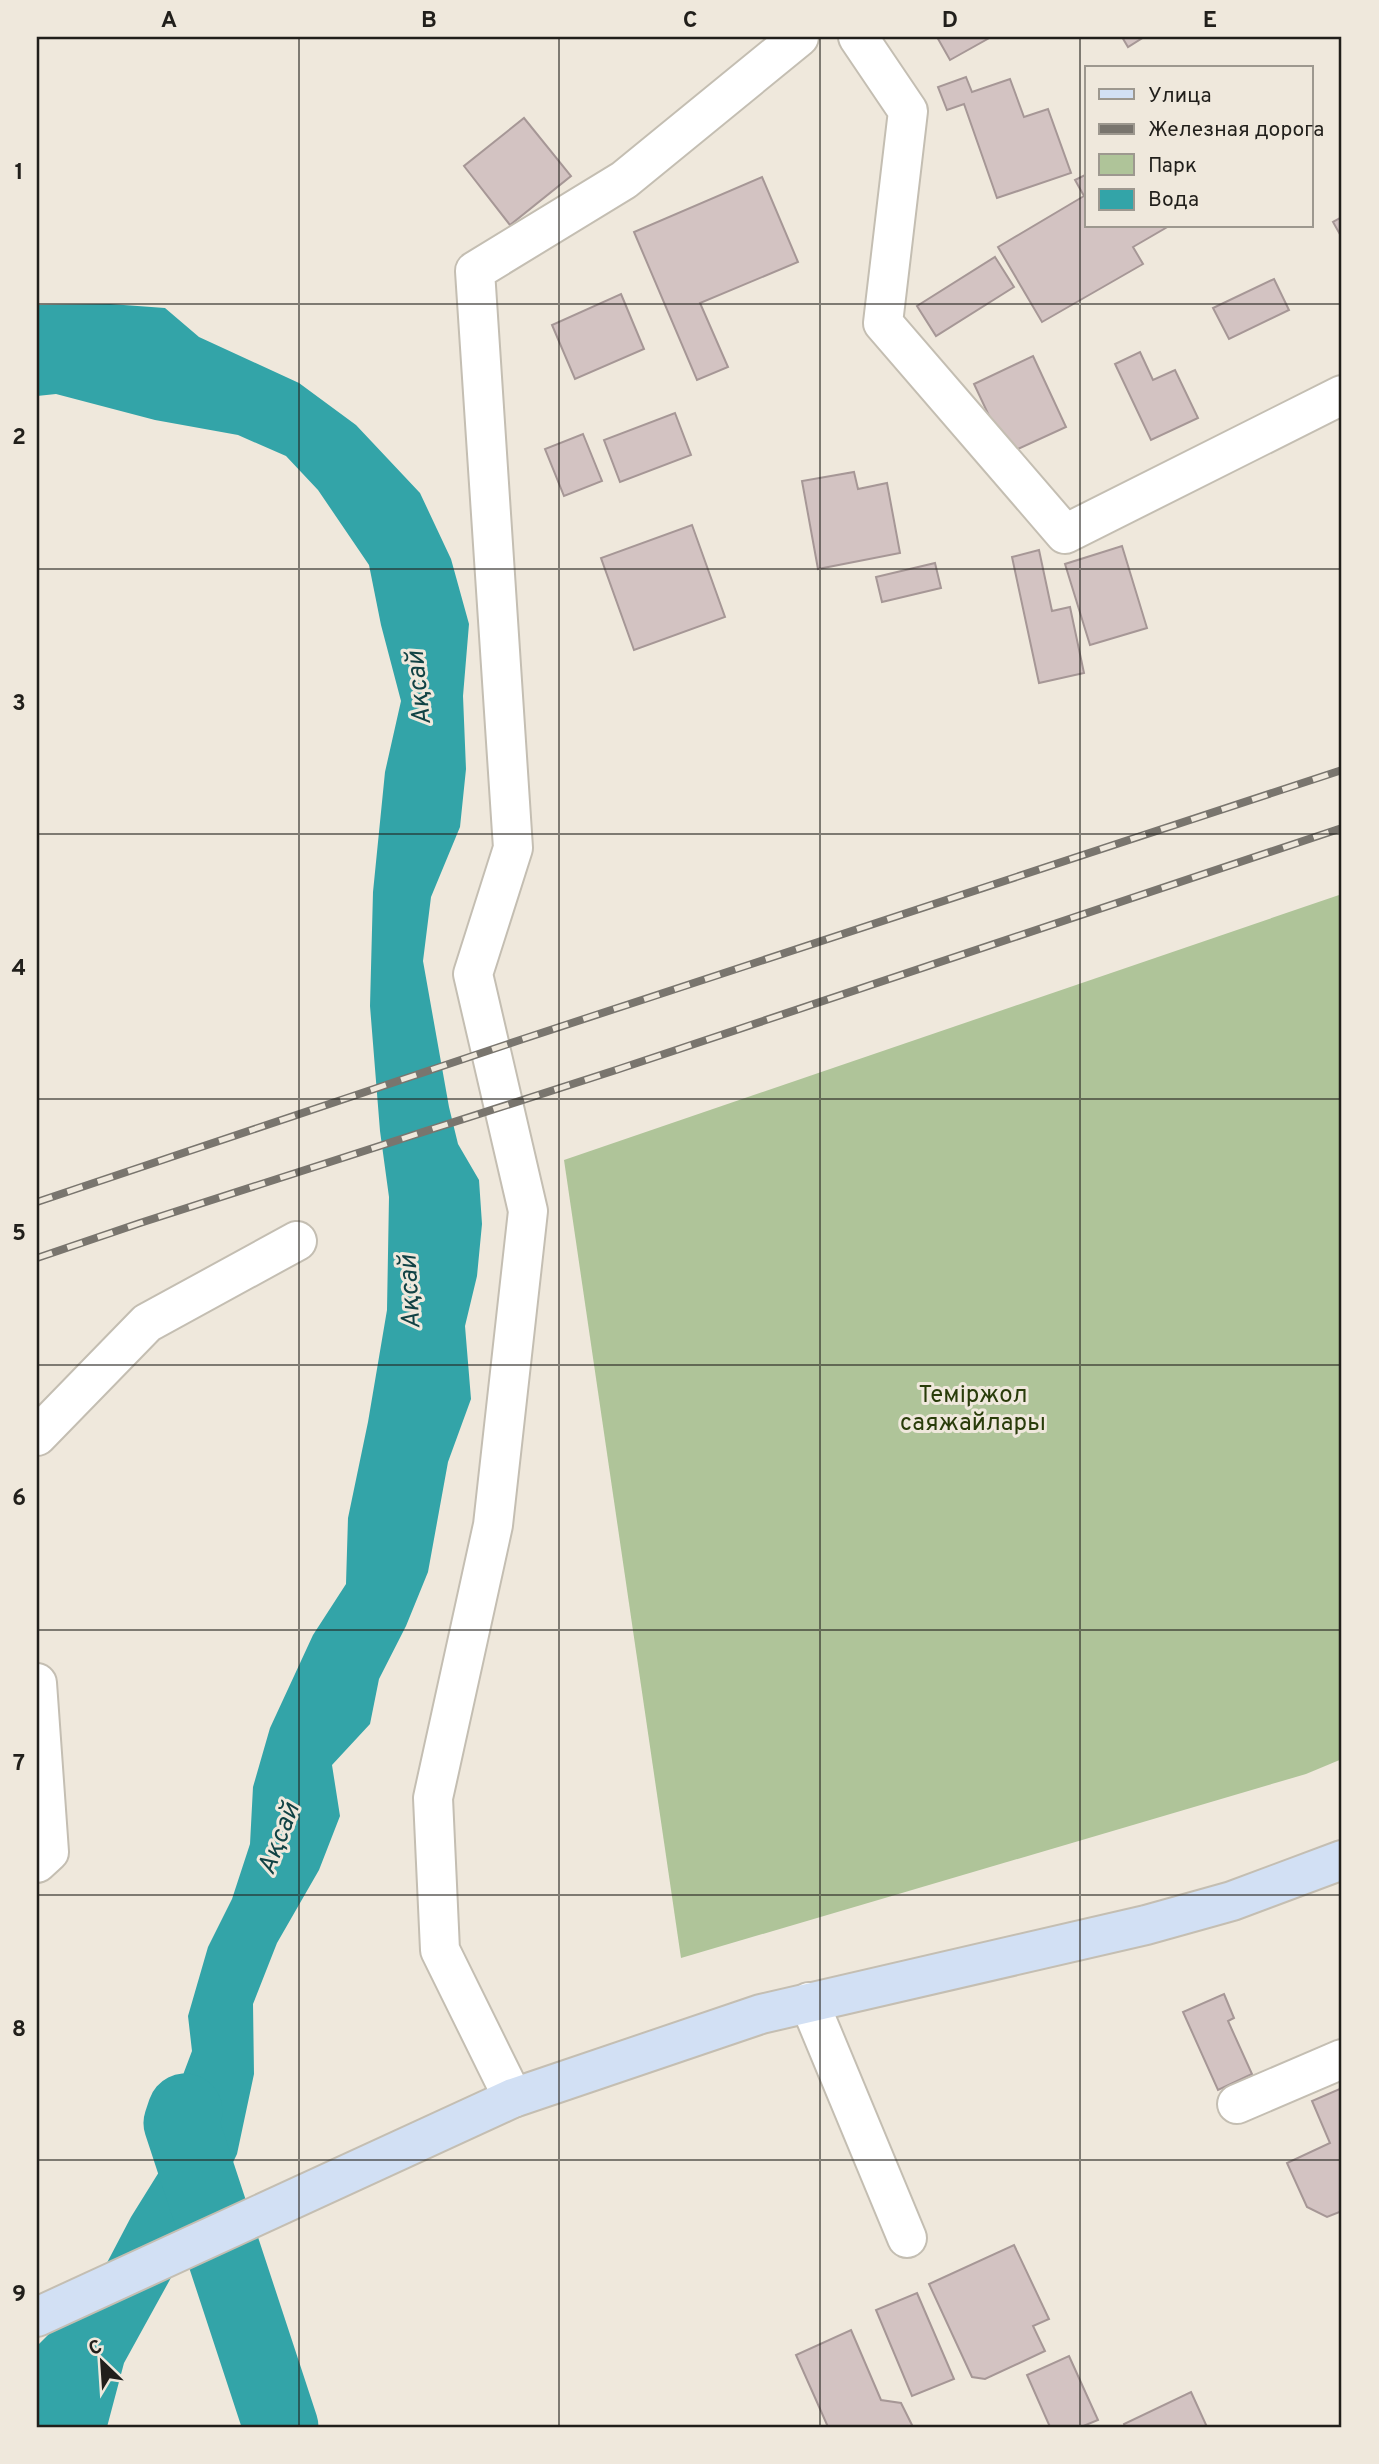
<svg xmlns="http://www.w3.org/2000/svg" width="1379" height="2464" font-family="Overpass,sans-serif">
	<style>
		.green { fill: #afc499 }
		.water { fill: #33a4a8 }
		.lines { fill: none; stroke-linecap: round; stroke-linejoin: round }
		.river { stroke: #33a4a8; stroke-width: 75 }
		.building { fill: #d3c3c2; stroke: #a69796; stroke-width: 2 }
		.minor-casing { stroke: #c4beb2; stroke-width: 42 }
		.secondary-casing { stroke: #c4beb2; stroke-width: 42 }
		.minor { stroke: #fff; stroke-width: 38 }
		.secondary { stroke: #d2e0f4; stroke-width: 38 }
		.rail-casing { stroke: #79756e; stroke-width: 8 }
		.rail { stroke: #efe8dc; stroke-width: 5; stroke-dasharray: 16; stroke-linecap: butt }
		.grid { fill: none; stroke: #211f1b; stroke-width: 2; stroke-opacity: 0.55 }
		.labels { text-anchor: middle; dominant-baseline: central; stroke-width: 6; stroke-linejoin: round; paint-order: stroke }
		.park-label { font-size: 24px; fill: #293c0a; stroke: #efe8dc }
		.water-label { font-size: 26px; font-style: italic; fill: #114244; stroke: #efe8dc }
		.neatline { fill: none; stroke: #211f1b; stroke-width: 2.5 }
		.grid-label { font-size: 23px; text-anchor: middle; font-weight: bold; fill: #211f1b }
	</style>
	<rect width="100%" height="100%" fill="#efe8dc"/>
	<polygon class="green" points="1342,894 1342,1759 1306,1774 681,1958 564,1160"/>
	<polygon class="water" points="110,304 165,308 199,337 299,383 356,425 420,493 451,559 469,624 463,696 466,769 460,827 431,897 423,961 449,1107 458,1144 479,1180 482,1224 477,1276 465,1326 471,1399 448,1462 428,1572 406,1626 379,1679 370,1724 332,1765 340,1816 319,1870 277,1943 253,2004 254,2074 237,2154 221,2187 124,2363 107,2427 37,2427 37,2346 70,2313 99,2278 131,2217 159,2172 172,2104 192,2051 188,2016 208,1947 232,1899 250,1844 253,1787 270,1728 313,1635 346,1584 348,1518 368,1422 387,1310 389,1197 380,1131 370,1006 373,892 385,772 401,701 381,625 369,565 318,490 286,456 238,435 155,420 56,394 37,396 37,305"/>
	<g class="lines">
		<polyline class="river" points="185,2111 181,2123 281,2427"/>
	</g>
	<g class="building">
		<polygon points="937,37 991,37 950,60"/>
		<polygon points="1122,37 1144,37 1128,47"/>
		<polygon points="966,77 972,92 1010,79 1024,117 1048,109 1071,173 997,198 964,104 947,110 938,87"/>
		<polygon points="524,118 571,176 510,225 464,166"/>
		<polygon points="1087,174 1087,226 1169,226 1133,247 1143,264 1042,322 998,247 1084,196 1075,180"/>
		<polygon points="762,177 798,262 700,303 728,367 697,380 634,232"/>
		<polygon points="1342,217 1342,238 1333,222"/>
		<polygon points="995,257 1014,287 936,336 917,306"/>
		<polygon points="1274,279 1289,310 1229,339 1213,308"/>
		<polygon points="621,294 644,349 575,379 552,325"/>
		<polygon points="1140,352 1153,380 1175,370 1198,418 1151,440 1115,364"/>
		<polygon points="1033,356 1066,427 1007,454 974,384"/>
		<polygon points="675,413 691,455 620,482 604,440"/>
		<polygon points="583,434 602,481 564,496 545,449"/>
		<polygon points="854,472 858,489 887,483 900,553 818,569 802,481"/>
		<polygon points="692,525 725,617 634,650 601,558"/>
		<polygon points="1122,546 1147,628 1090,645 1065,564"/>
		<polygon points="1039,550 1052,611 1070,607 1084,673 1039,683 1012,557"/>
		<polygon points="935,563 941,588 882,602 876,577"/>
		<polygon points="1224,1994 1234,2018 1228,2021 1252,2074 1218,2090 1183,2012"/>
		<polygon points="1342,2088 1342,2211 1327,2217 1307,2207 1287,2163 1330,2143 1312,2101"/>
		<polygon points="1014,2245 1049,2319 1033,2326 1045,2351 985,2379 972,2377 929,2284"/>
		<polygon points="917,2293 954,2379 912,2396 876,2310"/>
		<polygon points="851,2330 881,2400 901,2403 913,2427 828,2427 796,2355"/>
		<polygon points="1069,2356 1098,2420 1081,2427 1050,2427 1027,2375"/>
		<polygon points="1191,2392 1207,2427 1125,2427 1124,2424"/>
	</g>
	<g class="lines">
		<defs>
			<g id="minor">
				<polyline points="858,37 908,111 883,323 1065,534 1342,395"/>
				<polyline points="37,1436 147,1323 297,1241"/>
				<polyline points="37,1683 49,1852 37,1863"/>
				<polyline points="809,2002 907,2238"/>
				<polyline points="513,2098 440,1950 433,1798 493,1525 528,1211 473,974 513,848 475,271 624,180 799,37"/>
				<polyline points="1237,2104 1342,2059"/>
			</g>
			<polyline id="secondary" points="37,2317 513,2098 761,2014 1146,1925 1232,1901 1342,1860"/>
		</defs>
		<use href="#minor" class="minor-casing"/>
		<use href="#secondary" class="secondary-casing"/>
		<use href="#minor" class="minor"/>
		<use href="#secondary" class="secondary"/>
		<defs>
			<g id="rail">
				<polyline points="37,1202 520,1040 1342,770"/>
				<polyline points="37,1258 140,1223 616,1070 1342,828"/>
			</g>
		</defs>
		<use href="#rail" class="rail-casing"/>
		<use href="#rail" class="rail"/>
	</g>
	<path class="grid" d="M 299,37 L 299,2427M 559,37 L 559,2427M 820,37 L 820,2427M 1080,37 L 1080,2427M 37,304 L 1342,304M 37,569 L 1342,569M 37,834 L 1342,834M 37,1099 L 1342,1099M 37,1365 L 1342,1365M 37,1630 L 1342,1630M 37,1895 L 1342,1895M 37,2160 L 1342,2160"/>
	<g class="labels">
		<g class="park-label">
			<text x="973" y="1396">Теміржол<tspan x="973" dy="28">саяжайлары</tspan></text>
		</g>
		<g class="water-label">
			<text transform="translate(420 688) rotate(-96)">Ақсай</text>
			<text transform="translate(411 1292) rotate(-93)">Ақсай</text>
			<text transform="translate(280 1839) rotate(-69)">Ақсай</text>
		</g>
	</g>
	<rect width="1379" height="2464" fill="none" stroke="#efe8dc" stroke-width="77"/>
	<rect x="1085" y="66" width="228" height="161" fill="#efe8dc" stroke="#9d988f" stroke-width="2"/>
	<rect x="1099" y="89" width="35" height="10" fill="#d2e0f4" stroke="#9d988f" stroke-width="2"/>
	<text x="1148" y="102" font-size="21" fill="#211f1b">Улица</text>
	<rect x="1099" y="124" width="35" height="10" fill="#79756e" stroke="#9d988f" stroke-width="2"/>
	<text x="1148" y="136" font-size="21" fill="#211f1b">Железная дорога</text>
	<rect x="1099" y="154" width="35" height="21" fill="#afc499" stroke="#9d988f" stroke-width="2"/>
	<text x="1148" y="172" font-size="21" fill="#211f1b">Парк</text>
	<rect x="1099" y="189" width="35" height="21" fill="#33a4a8" stroke="#9d988f" stroke-width="2"/>
	<text x="1148" y="206" font-size="21" fill="#211f1b">Вода</text>
	<g transform="translate(102 2362) rotate(335)" stroke="#efe8dc" stroke-width="5" paint-order="stroke">
	<path d="M0-5L12 26L0 18L-12 26Z" fill="#211f1b"/>
	<text y="-10" font-size="19" font-weight="bold" text-anchor="middle" fill="#211f1b">С</text>
	</g>
	<rect x="38" y="38" width="1302" height="2388" class="neatline"/>
	<g class="grid-label">
		<text x="169" y="27">A</text>
		<text x="429" y="27">B</text>
		<text x="690" y="27">C</text>
		<text x="950" y="27">D</text>
		<text x="1210" y="27">E</text>
		<text x="19" y="179">1</text>
		<text x="19" y="444">2</text>
		<text x="19" y="710">3</text>
		<text x="19" y="975">4</text>
		<text x="19" y="1240">5</text>
		<text x="19" y="1505">6</text>
		<text x="19" y="1770">7</text>
		<text x="19" y="2036">8</text>
		<text x="19" y="2301">9</text>
	</g>
</svg>
